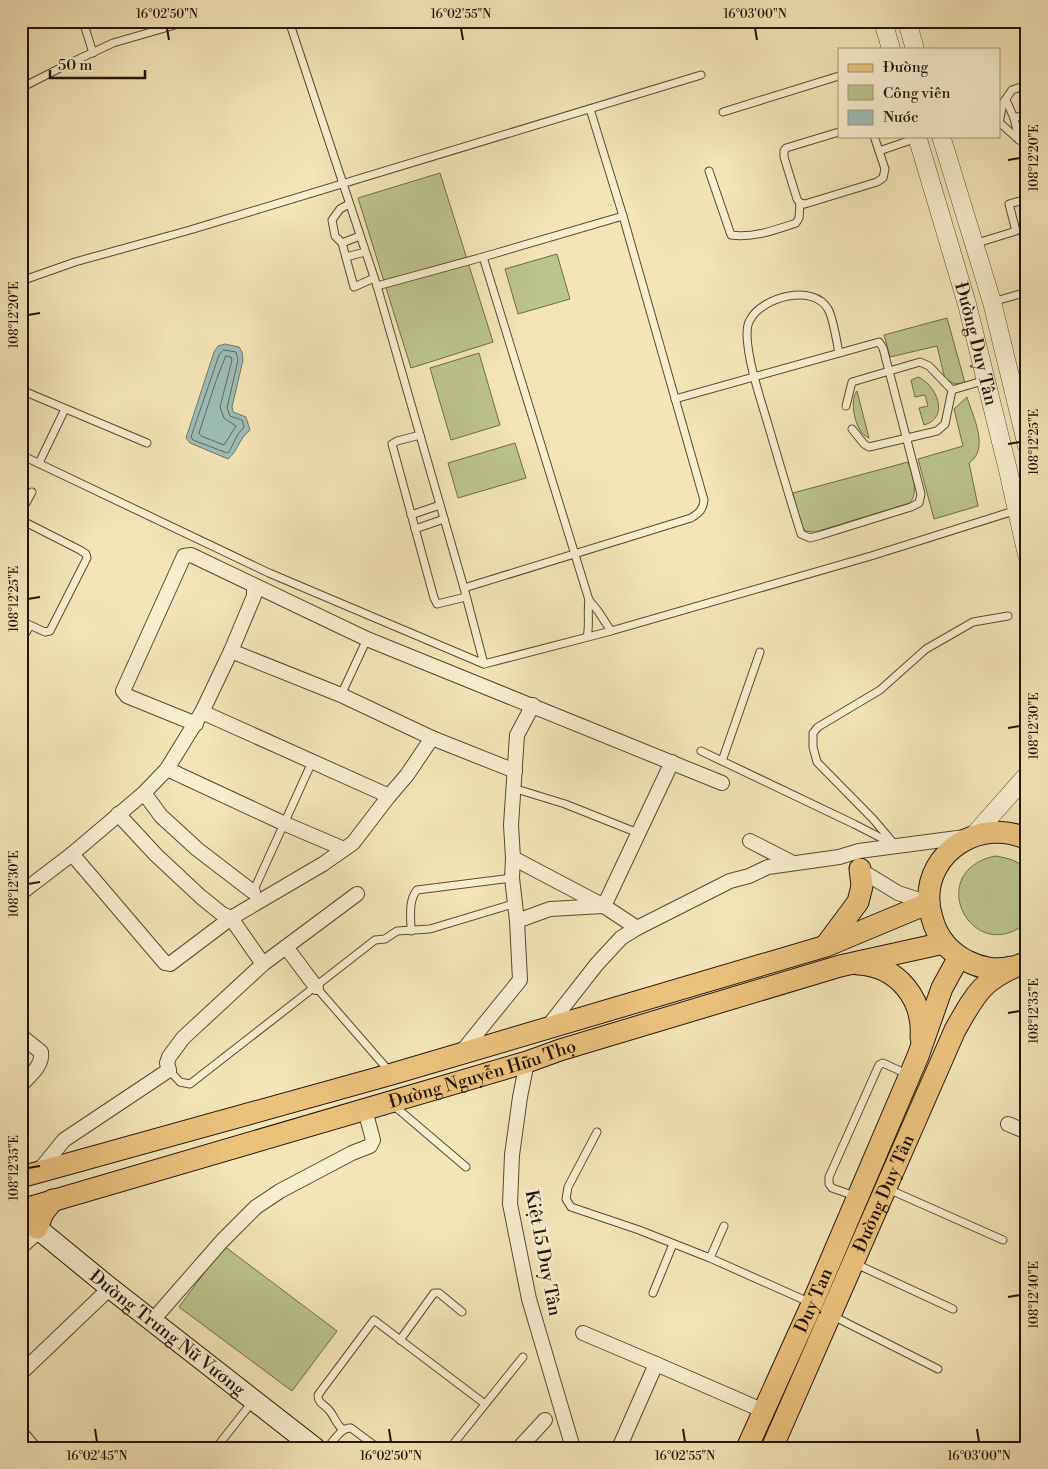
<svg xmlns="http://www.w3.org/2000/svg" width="1048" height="1469" font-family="'Libre Bodoni',serif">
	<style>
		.green { fill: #bbc48e; stroke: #6e6e4e }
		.water { fill: #9dbdb6; stroke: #6b7b72 }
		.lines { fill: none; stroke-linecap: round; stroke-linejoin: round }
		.shore { stroke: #5f6a62; stroke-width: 1 }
		.service-casing { stroke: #564a38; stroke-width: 9 }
		.minor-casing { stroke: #564a38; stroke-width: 16 }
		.tertiary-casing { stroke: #564a38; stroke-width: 19 }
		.secondary-casing { stroke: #21170d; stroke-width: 22 }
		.primary-casing { stroke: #21170d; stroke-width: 23 }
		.service { stroke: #f7eed0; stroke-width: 7 }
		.minor { stroke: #f7eed0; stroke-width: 14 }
		.tertiary { stroke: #f7eed0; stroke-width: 18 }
		.secondary { stroke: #f7eed0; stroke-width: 20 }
		.primary { stroke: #eac27c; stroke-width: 21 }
		.ticks { fill: none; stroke: #21170d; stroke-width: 2 }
		.labels { text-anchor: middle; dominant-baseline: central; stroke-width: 5; stroke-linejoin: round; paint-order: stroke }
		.street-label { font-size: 18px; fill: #21170d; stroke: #f7eed0 }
		.neatline { fill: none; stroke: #21170d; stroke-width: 2 }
		.ticks-label { font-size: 12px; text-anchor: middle; fill: #21170d }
	</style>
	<rect width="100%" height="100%" fill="#f3e5b7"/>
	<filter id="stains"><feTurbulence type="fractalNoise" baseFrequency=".004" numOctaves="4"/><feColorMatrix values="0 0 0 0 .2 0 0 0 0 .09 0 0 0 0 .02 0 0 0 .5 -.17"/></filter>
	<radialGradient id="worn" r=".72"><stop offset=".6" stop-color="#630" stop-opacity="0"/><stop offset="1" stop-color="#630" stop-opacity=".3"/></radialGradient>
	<g class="green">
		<polygon points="440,173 493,342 411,368 358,198"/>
		<polygon points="557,254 570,299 518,314 505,269"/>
		<polygon points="947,318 965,383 955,384 945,379 937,346 890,357 884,335"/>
		<polygon points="479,353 500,425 451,440 430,368"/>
		<path d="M 918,377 C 937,385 950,418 924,425 L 919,408 L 928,406 L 925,395 L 915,397 L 911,380 Z"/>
		<path d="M 857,391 L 869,438 C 865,436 862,434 860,430 C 854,421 850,399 857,391 Z"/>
		<path d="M 967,397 C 973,417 990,449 969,463 L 978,506 L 934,519 L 918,459 L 963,446 L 954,409 Z"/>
		<polygon points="515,443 526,478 458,498 448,463"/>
		<path d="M 908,462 C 912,475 919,491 910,503 L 815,532 L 805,531 L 800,524 L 793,493 Z"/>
		<path d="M 995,856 C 1008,858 1017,860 1027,870 L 1027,922 C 973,969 922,872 995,856 Z"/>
		<polygon points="224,1246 337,1331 292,1391 179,1307"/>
	</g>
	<path class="water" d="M 225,344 L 239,347 L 242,352 L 243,360 L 232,407 L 233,412 L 246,417 L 250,430 C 238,440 238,451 228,459 L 190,443 L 186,438 L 214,352 L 218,346 Z"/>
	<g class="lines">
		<g class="shore">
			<polygon points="224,350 236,352 238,360 227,408 230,416 242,420 244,427 238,434 229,452 227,453 193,440 191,437 219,355"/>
			<polygon points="226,356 231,357 232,360 220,407 224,418 236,426 224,445 201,436 199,433 216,381"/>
		</g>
		<defs>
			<g id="service">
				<polyline points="83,21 93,53"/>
				<polyline points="289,21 377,286 464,588 484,664"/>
				<polyline points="21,88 66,65 113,43 189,21"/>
				<polyline points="1006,100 1014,118 1019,140"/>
				<polyline points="723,112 839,76"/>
				<polyline points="1014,118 1027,114"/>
				<polyline points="999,123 1003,103 1012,90 1027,85"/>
				<polyline points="1000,123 1019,140 1027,139"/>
				<polyline points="874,136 879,151"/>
				<path d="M 709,171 L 731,235 C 754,238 775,230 796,223 L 799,218 L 800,203 L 805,204 L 877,182 L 883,178 L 885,169 L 879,151 L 917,138"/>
				<polyline points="800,203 797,199 784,157 784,151 786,148 839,132"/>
				<polyline points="349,204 340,209 332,220 335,236 342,243 354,287 374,278"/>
				<polyline points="342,243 360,236"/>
				<polyline points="974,244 1016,231 1009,204 1027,199"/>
				<polyline points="346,257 365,252"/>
				<path d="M 483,257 L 589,600 C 587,613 590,625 587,637"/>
				<polyline points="21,281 75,262 190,230 701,75"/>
				<polyline points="377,286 483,257 623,216"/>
				<polyline points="992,302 1027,292"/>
				<polyline points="21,390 147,443"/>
				<path d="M 675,399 C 743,380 811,361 879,342 L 883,348 L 921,494 L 919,503 L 911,507 L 821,535 L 810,538 L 801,534 C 789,496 778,458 767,421 C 759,394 748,362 747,335 C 747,331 748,323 750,320 C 762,297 813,283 828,309 C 833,317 837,343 839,353"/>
				<polyline points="846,406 852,382 920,362 929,366 952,390 986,380"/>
				<polyline points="852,429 864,444 869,447 937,431 945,424 952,390"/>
				<polyline points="420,435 397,441 392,444 434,598 437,604 466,597"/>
				<polyline points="21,455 269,573 484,664 611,631 871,556 1017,510 1027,508"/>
				<polyline points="39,463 65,409"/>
				<polyline points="21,512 32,492"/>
				<polyline points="411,515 440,505"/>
				<polyline points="21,520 80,550 86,554 87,558 50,631 45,632 21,621"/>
				<polyline points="415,529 444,519"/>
				<path d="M 464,588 L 691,518 C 699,513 703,510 704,500 L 623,216 L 590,109"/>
				<polyline points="589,600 598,611 611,631"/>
				<polyline points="21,640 30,626"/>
				<polyline points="341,695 367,639"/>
				<polyline points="701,751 854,824 891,843"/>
				<polyline points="722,761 760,652"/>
				<polyline points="513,788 565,804 638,833"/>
				<polyline points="896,846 873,819 817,762 813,747 813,733 818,727 880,690 926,649 973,622 1008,616"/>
				<polyline points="253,892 312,762"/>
				<path d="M 411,931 C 411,917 408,901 417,890 L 512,878"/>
				<polyline points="316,987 390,1072"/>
				<polyline points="169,1070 180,1082 190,1084 375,940 385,939 397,931 430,929 513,904"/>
				<polyline points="392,1104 466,1167"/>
				<polyline points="597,1132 568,1187 566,1199 571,1207 639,1230 710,1258 811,1303"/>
				<polyline points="888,1189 1003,1240"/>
				<polyline points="855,1196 832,1188 829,1184 829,1177 879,1065 883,1063 907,1074"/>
				<polyline points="710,1258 724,1226"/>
				<polyline points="856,1264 953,1309"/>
				<polyline points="653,1293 673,1244"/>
				<polyline points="833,1316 938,1369"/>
				<polyline points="400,1340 434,1293 439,1293 462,1312"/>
				<polyline points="21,1428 37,1447"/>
				<path d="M 343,1430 C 335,1423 335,1417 329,1410 C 324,1404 318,1404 318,1395 L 374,1320 L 485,1404"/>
				<polyline points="216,1448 253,1401"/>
				<path d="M 327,1448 C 334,1441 341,1427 351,1428 L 378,1448"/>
				<polyline points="450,1448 523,1357"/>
			</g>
			<g id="minor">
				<polyline points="231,651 341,695 432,738 515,771"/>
				<polyline points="202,712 389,796"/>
				<polyline points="196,724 127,696 123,691 184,556 191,555 367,639 722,783"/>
				<polyline points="167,769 283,823 344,849"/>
				<polyline points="144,793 161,816 197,849 253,892"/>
				<polyline points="118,814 156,855 201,897 222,914 231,918 263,964"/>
				<polyline points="750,841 793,863"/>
				<polyline points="72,854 165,963 170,964 231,918 323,864 353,843 389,796 407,775 432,738"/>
				<polyline points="513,858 604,906 637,928"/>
				<polyline points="857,868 898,893 929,903"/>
				<polyline points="21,893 72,854 144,793 167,769 202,712 231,651 254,596 254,586"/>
				<polyline points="604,906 672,762"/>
				<polyline points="517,921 550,909 603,906"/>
				<polyline points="286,947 316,987"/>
				<polyline points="546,1029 597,964 621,938 637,928 730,881 749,876 768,867 839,857 859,851 965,837"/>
				<path d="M 21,1036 L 41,1052 C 43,1066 30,1075 21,1085"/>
				<polyline points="460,1054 520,980 517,921 512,878 513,858 511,825 517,735 533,705"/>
				<polyline points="527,1062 520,1097 512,1155 510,1204 529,1299 573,1448"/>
				<polyline points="1008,1124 1027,1132"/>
				<polyline points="38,1172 64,1140 169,1070 167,1063 169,1057 183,1038 263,964 357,894"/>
				<polyline points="21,1247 40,1230"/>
				<polyline points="152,1321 222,1241 256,1207 280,1191 352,1153 370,1146 373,1140 365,1110"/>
				<polyline points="583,1333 656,1364"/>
				<polyline points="21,1373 110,1288"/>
				<polyline points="519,1448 545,1420"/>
				<polyline points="619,1448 656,1364 764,1411"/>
			</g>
			<g id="tertiary">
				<polyline points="883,21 891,49"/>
				<polyline points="907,21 915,49"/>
				<path id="s1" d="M 917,136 L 967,304 L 1008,470 L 1027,555"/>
				<polyline points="941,136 992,302 1027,446"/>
				<polyline points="973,836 1027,775"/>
			</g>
			<g id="secondary">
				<path id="s2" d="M 21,1215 L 110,1288 L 315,1448"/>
			</g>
			<g id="primary">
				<polyline points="826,945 858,902 862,886 860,869"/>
				<path d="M 858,964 C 898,966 924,999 921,1038"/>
				<path d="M 1011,967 C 997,971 980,968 967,961 C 949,952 937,937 932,918 C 931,913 929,908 929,903 C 925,851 982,817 1027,839"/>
				<polyline points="21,1177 392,1074 826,946 929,903"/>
				<path id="s3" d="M 21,1210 L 527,1062 L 560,1050 L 840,966 L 944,943"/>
				<polyline points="37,1228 43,1213 53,1200"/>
				<path id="s4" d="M 747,1448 L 812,1304 L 918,1056 L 942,988 L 959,957"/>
				<path id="s5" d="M 772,1448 L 955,1030 C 975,995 982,979 1022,964"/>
			</g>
		</defs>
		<use href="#service" class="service-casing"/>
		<use href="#minor" class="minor-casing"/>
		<use href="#tertiary" class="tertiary-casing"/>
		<use href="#secondary" class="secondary-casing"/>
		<use href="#primary" class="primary-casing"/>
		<use href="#service" class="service"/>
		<use href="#minor" class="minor"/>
		<use href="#tertiary" class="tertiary"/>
		<use href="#secondary" class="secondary"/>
		<use href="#primary" class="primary"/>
	</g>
	<path class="ticks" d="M 167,28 L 169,40M 461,28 L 463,40M 755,28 L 757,40M 1008,160 L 1020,158M 28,315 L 40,313M 1008,444 L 1020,442M 28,599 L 40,597M 1008,728 L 1020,726M 28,884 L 40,882M 1008,1013 L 1020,1011M 28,1168 L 40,1166M 1008,1297 L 1020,1295M 95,1429 L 97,1442M 389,1429 L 391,1442M 683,1429 L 685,1442M 977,1429 L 979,1442"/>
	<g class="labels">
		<g class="street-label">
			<text stroke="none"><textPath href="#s1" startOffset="216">Đường Duy Tân</textPath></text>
			<text stroke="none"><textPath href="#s3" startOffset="481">Đường Nguyễn Hữu Thọ</textPath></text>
			<text stroke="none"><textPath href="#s5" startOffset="278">Đường Duy Tân</textPath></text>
			<text transform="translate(543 1253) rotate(79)">Kiệt 15 Duy Tân</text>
			<text stroke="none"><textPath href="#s4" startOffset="162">Duy Tan</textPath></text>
			<text stroke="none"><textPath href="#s2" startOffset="188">Đường Trưng Nữ Vương</textPath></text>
		</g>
	</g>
	<rect width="1048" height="1469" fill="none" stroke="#f3e5b7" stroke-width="55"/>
	<rect x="838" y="48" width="162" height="90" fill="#f7eed0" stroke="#a19882"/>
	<rect x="848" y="64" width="25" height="8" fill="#eac27c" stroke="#a19882"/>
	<text x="883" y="72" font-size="15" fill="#21170d">Đường</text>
	<rect x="848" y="85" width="25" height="15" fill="#bbc48e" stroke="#a19882"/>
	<text x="883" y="98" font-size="15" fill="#21170d">Công viên</text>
	<rect x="848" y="110" width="25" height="15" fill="#9dbdb6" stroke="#a19882"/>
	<text x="883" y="122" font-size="15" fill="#21170d">Nước</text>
	<path d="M50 70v8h95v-8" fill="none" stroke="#21170d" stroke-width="2.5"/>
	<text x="58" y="70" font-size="15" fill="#21170d" stroke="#f7eed0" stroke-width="4" paint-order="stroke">50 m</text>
	<rect x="28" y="28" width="992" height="1414" class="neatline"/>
	<g class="ticks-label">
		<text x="167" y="18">16°02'50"N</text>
		<text x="461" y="18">16°02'55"N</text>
		<text x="755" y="18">16°03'00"N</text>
		<text transform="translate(1034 158) rotate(-90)" y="4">108°12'20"E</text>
		<text transform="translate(14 315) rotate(-90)" y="4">108°12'20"E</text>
		<text transform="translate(1034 442) rotate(-90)" y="4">108°12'25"E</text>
		<text transform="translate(14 599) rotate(-90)" y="4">108°12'25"E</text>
		<text transform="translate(1034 726) rotate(-90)" y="4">108°12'30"E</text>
		<text transform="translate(14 884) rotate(-90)" y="4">108°12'30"E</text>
		<text transform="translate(1034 1011) rotate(-90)" y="4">108°12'35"E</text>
		<text transform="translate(14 1168) rotate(-90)" y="4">108°12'35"E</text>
		<text transform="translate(1034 1295) rotate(-90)" y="4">108°12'40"E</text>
		<text x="97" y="1460">16°02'45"N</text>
		<text x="391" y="1460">16°02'50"N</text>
		<text x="685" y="1460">16°02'55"N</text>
		<text x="979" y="1460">16°03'00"N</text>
	</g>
	<rect width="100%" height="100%" filter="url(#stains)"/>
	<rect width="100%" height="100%" fill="url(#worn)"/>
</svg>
